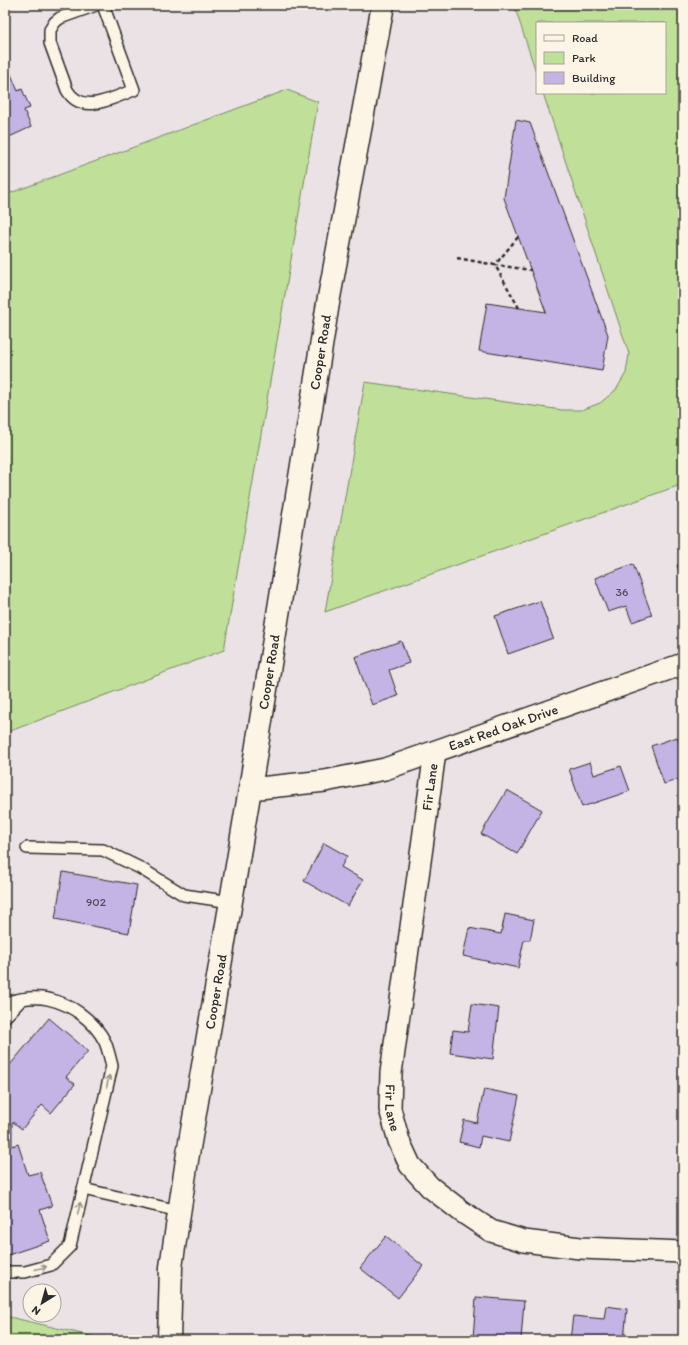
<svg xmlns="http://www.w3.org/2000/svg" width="688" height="1345" font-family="Itim,sans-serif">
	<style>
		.green { fill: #c0e099; stroke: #768662 }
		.building { fill: #c4b4e5; stroke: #2b2b2b }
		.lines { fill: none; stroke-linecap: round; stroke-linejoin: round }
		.lane-casing { stroke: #2b2b2b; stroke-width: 14 }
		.street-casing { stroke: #2b2b2b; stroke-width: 24 }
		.secondary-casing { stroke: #2b2b2b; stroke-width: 25 }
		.path { stroke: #2b2b2b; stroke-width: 2.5; stroke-dasharray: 4 3; stroke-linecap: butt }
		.lane { stroke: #fcf5e5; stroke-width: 11 }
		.street { stroke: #fcf5e5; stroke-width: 21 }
		.secondary { stroke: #fcf5e5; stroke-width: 22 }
		.oneway { stroke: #949088 }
		.labels { text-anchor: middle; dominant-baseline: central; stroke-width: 3; stroke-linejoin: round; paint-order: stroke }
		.number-label { font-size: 12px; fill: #514d5a }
		.street-label { font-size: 14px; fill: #2b2b2b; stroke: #fcf5e5 }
	</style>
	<rect width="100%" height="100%" fill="#ebe2e5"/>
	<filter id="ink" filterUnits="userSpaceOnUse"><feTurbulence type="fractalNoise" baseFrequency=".025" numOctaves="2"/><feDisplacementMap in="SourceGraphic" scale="8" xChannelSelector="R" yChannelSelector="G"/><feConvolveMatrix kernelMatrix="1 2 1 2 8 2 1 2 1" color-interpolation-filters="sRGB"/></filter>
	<g filter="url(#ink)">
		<g class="green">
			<polygon points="514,5 683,5 683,484 325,612 365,382 562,410 582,410 600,403 616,390 626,373 629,354 543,93 665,93 665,23 537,23 537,75"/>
			<polygon points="287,90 318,102 224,650 5,733 5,195"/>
			<polygon points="5,1316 108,1340 5,1340"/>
		</g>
		<g class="building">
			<polygon points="5,60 18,91 22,89 30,108 24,110 31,127 7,138 5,134"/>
			<polygon points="516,120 530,123 608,335 602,371 479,351 487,303 546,312 504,198"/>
			<polygon points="633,564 652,615 632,622 626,606 608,612 595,578"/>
			<polygon points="683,564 683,583 677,565"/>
			<polygon points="540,601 553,638 508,654 495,616"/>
			<polygon points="401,641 409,663 389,670 398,696 372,705 355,657"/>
			<polygon points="677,737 682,752 683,752 683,778 664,784 651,746"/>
			<polygon points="590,762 594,775 621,766 630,791 582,807 569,769"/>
			<polygon points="507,790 542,810 517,854 481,834"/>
			<polygon points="324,843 347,856 341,867 363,880 348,906 304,881"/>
			<polygon points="63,872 137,885 129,933 55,919"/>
			<polygon points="505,914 534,920 530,940 524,940 518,968 463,956 469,928 501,934"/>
			<polygon points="472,1004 499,1008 493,1059 450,1053 453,1030 468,1032"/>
			<polygon points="49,1018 88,1051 66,1077 75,1084 51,1113 42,1105 22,1129 13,1122 12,1123 12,1146 18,1144 28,1175 40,1172 52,1206 40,1210 50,1241 5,1256 5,1071"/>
			<polygon points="484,1089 519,1096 509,1142 481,1136 479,1147 459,1142 464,1120 477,1123"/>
			<polygon points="386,1236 423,1266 398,1298 360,1268"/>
			<polygon points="476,1297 524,1301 521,1340 473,1339"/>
			<polygon points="606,1306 627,1309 624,1340 570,1340 573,1316 604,1319"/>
		</g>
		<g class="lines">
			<defs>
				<g id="lane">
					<path d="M 96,5 L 60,18 L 55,22 L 50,30 L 50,43 L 67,90 C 82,116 112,98 134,90 L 103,5"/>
					<polyline points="27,848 103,850 140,868 184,895 231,902"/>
					<path d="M 5,1003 C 18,999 34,996 48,999 C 71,1004 94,1020 105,1042 C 108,1049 110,1058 112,1066 L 70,1246 L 51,1265 L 25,1272 L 5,1272"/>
					<polyline points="5,1017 22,999"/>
					<polyline points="83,1189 179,1211"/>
				</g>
				<g id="street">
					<path id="s1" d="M 435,752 L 391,1073 L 390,1109 L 399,1141 L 410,1165 L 430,1187 L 461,1211 L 491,1231 L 524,1241 L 580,1248 L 683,1252"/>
					<path id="s2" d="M 250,789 L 325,781 L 385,769 L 683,664"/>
				</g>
				<g id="secondary">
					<path id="s3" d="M 169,1340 L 171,1267 L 187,1160 L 250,789 L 328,303 L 383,5"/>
				</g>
			</defs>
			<use href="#lane" class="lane-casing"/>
			<use href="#street" class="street-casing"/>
			<use href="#secondary" class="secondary-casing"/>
			<g class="path">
				<polyline points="518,237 495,265 531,270"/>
				<polyline points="457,258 495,265 519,308"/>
			</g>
			<use href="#lane" class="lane"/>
			<use href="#street" class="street"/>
			<use href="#secondary" class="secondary"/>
		</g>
		<defs><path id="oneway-shaft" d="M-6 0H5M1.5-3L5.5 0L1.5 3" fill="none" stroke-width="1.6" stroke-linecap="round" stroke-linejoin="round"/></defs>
		<g class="oneway">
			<use href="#oneway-shaft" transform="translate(108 1081) rotate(-77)"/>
			<use href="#oneway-shaft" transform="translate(79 1208) rotate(-77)"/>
			<use href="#oneway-shaft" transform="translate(41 1268) rotate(-15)"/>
		</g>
	</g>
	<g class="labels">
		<g class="number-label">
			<text x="622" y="592">36</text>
			<text x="96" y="902">902</text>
		</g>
		<g class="street-label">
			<text stroke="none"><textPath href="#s3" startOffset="1000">Cooper Road</textPath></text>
			<text stroke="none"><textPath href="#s3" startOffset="676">Cooper Road</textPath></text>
			<text stroke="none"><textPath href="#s2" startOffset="262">East Red Oak Drive</textPath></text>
			<text transform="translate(430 787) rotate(-82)">Fir Lane</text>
			<text stroke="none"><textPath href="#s3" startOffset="352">Cooper Road</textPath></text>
			<text stroke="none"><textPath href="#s1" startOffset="359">Fir Lane</textPath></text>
		</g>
	</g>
	<rect width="688" height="1345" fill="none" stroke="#fcf5e5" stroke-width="20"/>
	<rect x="10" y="10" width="668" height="1325" fill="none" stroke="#2b2b2b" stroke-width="1.5" filter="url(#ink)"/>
	<rect x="536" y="22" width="130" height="72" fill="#fcf5e5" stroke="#a8a49b"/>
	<rect x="544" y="35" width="20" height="6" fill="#fcf5e5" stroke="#a8a49b"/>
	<text x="572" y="42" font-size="12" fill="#2b2b2b">Road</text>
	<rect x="544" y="52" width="20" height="12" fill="#c0e099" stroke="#a8a49b"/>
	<text x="572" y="62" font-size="12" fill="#2b2b2b">Park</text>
	<rect x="544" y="72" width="20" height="12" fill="#c4b4e5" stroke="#a8a49b"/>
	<text x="572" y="82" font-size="12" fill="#2b2b2b">Building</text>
	<g transform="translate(42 1303) rotate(217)"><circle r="19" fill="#fcf5e5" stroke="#a8a49b"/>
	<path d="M0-3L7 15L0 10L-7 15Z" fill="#2b2b2b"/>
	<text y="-6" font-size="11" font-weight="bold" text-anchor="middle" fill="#2b2b2b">N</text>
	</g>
</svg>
